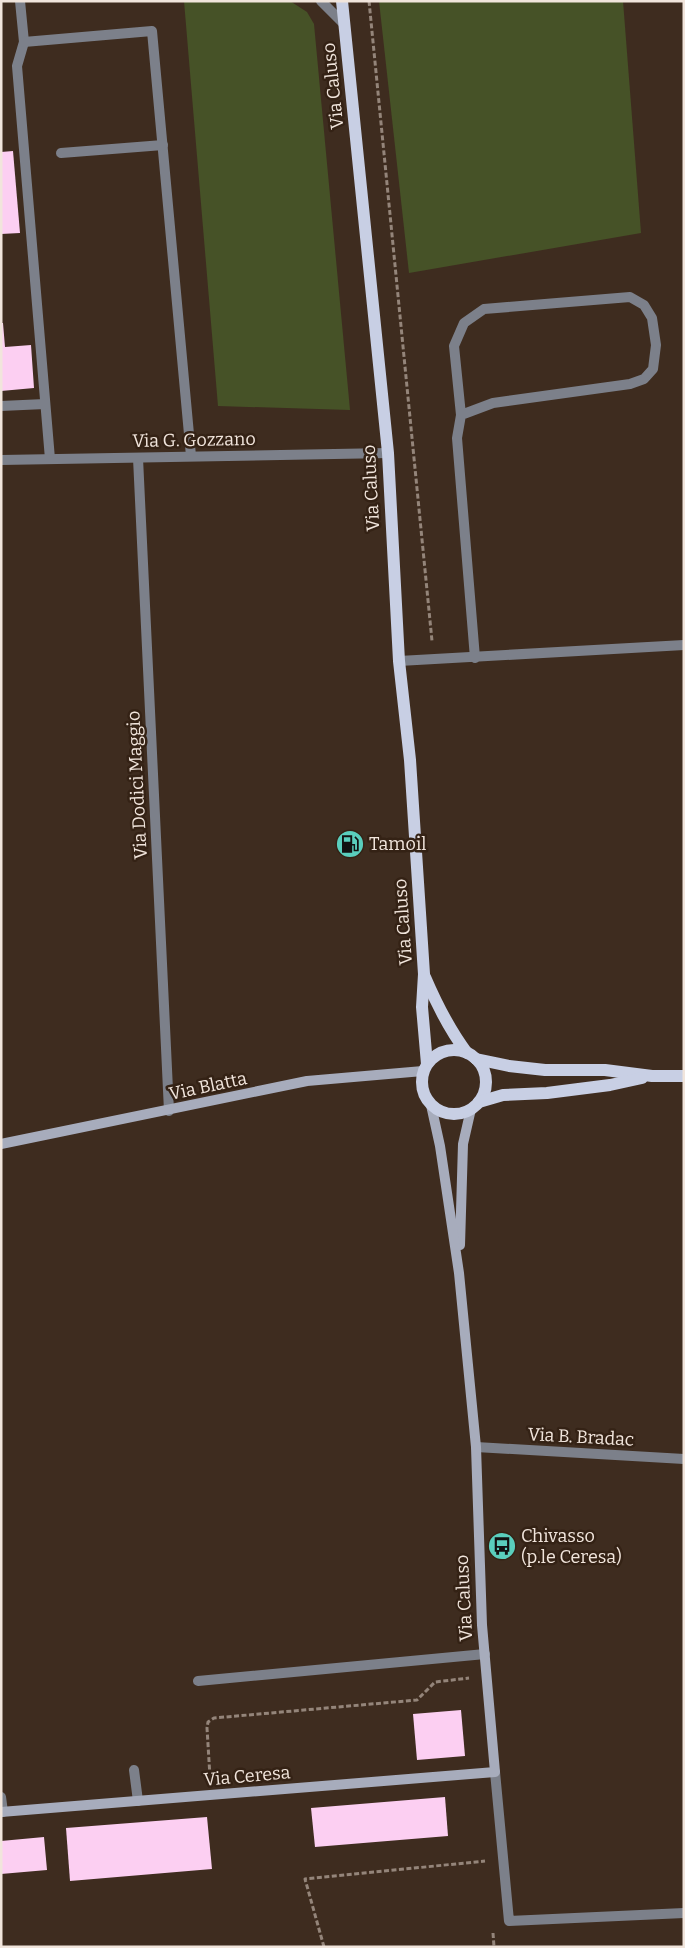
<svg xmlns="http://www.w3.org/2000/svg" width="685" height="1948" font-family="Bitter,serif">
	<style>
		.green { fill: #465227 }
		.building { fill: #fccff2 }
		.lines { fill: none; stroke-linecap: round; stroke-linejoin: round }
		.path { stroke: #94857a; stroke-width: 3; stroke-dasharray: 5 2.5; stroke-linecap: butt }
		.lane { stroke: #7c808a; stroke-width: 10 }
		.street { stroke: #7c808a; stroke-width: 10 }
		.secondary { stroke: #a7acbc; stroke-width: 10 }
		.primary { stroke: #c8cfe4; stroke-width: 12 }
		.labels { text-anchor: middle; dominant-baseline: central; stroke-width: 5; stroke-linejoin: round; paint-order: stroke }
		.street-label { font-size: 18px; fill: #f1e5dc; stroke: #342215 }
		.poi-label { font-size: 18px; fill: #f1e5dc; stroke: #342215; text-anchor: start }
	</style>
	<rect width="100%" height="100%" fill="#3e2c1f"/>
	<g class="green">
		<polygon points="184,1 290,1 307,12 314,24 350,410 218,406"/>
		<polygon points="379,1 623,1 641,233 409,273"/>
	</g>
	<g class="building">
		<polygon points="13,151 20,233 1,234 1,152"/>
		<polygon points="1,323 3,323 5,347 31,345 34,388 1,391"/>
		<polygon points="461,1710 465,1756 417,1760 413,1714"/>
		<polygon points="445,1797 448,1836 315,1847 311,1808"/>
		<polygon points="207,1817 212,1869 70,1881 66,1828"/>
		<polygon points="44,1837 47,1870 1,1874 1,1841"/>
	</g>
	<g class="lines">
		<g class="path">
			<polyline points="369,1 432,641"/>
			<polyline points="210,1777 207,1728 208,1722 214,1718 417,1700 435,1682 469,1678"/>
			<polyline points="493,1933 494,1947"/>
			<polyline points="324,1947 305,1879 485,1861"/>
		</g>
		<g class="lane">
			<polyline points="20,1 24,42 17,66 50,459"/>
			<polyline points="24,42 152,31 191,456"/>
			<polyline points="61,153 163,145"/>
			<polyline points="1,406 45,404"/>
			<polyline points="461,415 454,346 464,323 484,309 630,297 644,305 652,318 656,345 653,369 644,379 630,384 493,403 461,415 457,438 475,658"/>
			<polyline points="399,661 684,645"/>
			<polyline points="198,1681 485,1654"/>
			<polyline points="134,1770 138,1801"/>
			<polyline points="1,1797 3,1812"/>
		</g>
		<g class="street">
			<polyline points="321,1 345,25"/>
			<polyline points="138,458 169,1111"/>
			<polyline points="1,460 388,453"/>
			<polyline points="476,1447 684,1459"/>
			<polyline points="495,1772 509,1921 684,1913"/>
		</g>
		<g class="secondary">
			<polyline points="1,1144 307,1081 423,1071"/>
			<polyline points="460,1245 463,1144 471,1109"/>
			<polyline points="1,1812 495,1772 482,1625 476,1447 459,1273 440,1146 431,1105"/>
		</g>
		<g class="primary">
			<polyline points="342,1 388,453 399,661 410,760 424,974 422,1007 427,1064"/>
			<path d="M 425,977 C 437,1005 449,1029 467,1053"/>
			<circle cx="454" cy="1082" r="32"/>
			<polyline points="476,1059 509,1066 545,1070 605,1070 652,1076 684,1076"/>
			<polyline points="479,1102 503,1095 547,1093 610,1085 642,1078"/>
		</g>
	</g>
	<defs>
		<symbol id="fuel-disc" viewBox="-11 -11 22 22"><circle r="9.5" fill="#5acebd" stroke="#342215"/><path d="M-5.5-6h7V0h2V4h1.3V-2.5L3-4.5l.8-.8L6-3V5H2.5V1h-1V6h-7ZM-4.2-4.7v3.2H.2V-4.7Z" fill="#111"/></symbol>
		<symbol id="bus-disc" viewBox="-11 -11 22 22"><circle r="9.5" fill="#5acebd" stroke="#342215"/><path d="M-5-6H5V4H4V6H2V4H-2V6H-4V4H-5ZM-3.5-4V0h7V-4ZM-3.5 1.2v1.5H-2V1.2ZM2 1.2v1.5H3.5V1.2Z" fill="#111"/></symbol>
	</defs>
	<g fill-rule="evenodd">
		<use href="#fuel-disc" x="334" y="828" width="32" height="32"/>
		<use href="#bus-disc" x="486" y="1530" width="32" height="32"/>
	</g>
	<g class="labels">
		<g class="street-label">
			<text transform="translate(333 86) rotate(-96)">Via Caluso</text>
			<text transform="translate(194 440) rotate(-1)">Via G. Gozzano</text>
			<text transform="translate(371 488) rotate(-93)">Via Caluso</text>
			<text transform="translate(137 785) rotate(-93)">Via Dodici Maggio</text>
			<text transform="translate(403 922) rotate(-94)">Via Caluso</text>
			<text transform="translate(208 1086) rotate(-12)">Via Blatta</text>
			<text transform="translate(581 1437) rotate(3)">Via B. Bradac</text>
			<text transform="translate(464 1598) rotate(-93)">Via Caluso</text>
			<text transform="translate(247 1776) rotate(-5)">Via Ceresa</text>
		</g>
		<g class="poi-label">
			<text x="369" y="844">Tamoil</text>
			<text x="521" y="1536">Chivasso<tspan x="521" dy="21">(p.le Ceresa)</tspan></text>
		</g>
	</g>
	<rect width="685" height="1948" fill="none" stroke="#f1e5dc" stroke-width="5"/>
</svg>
